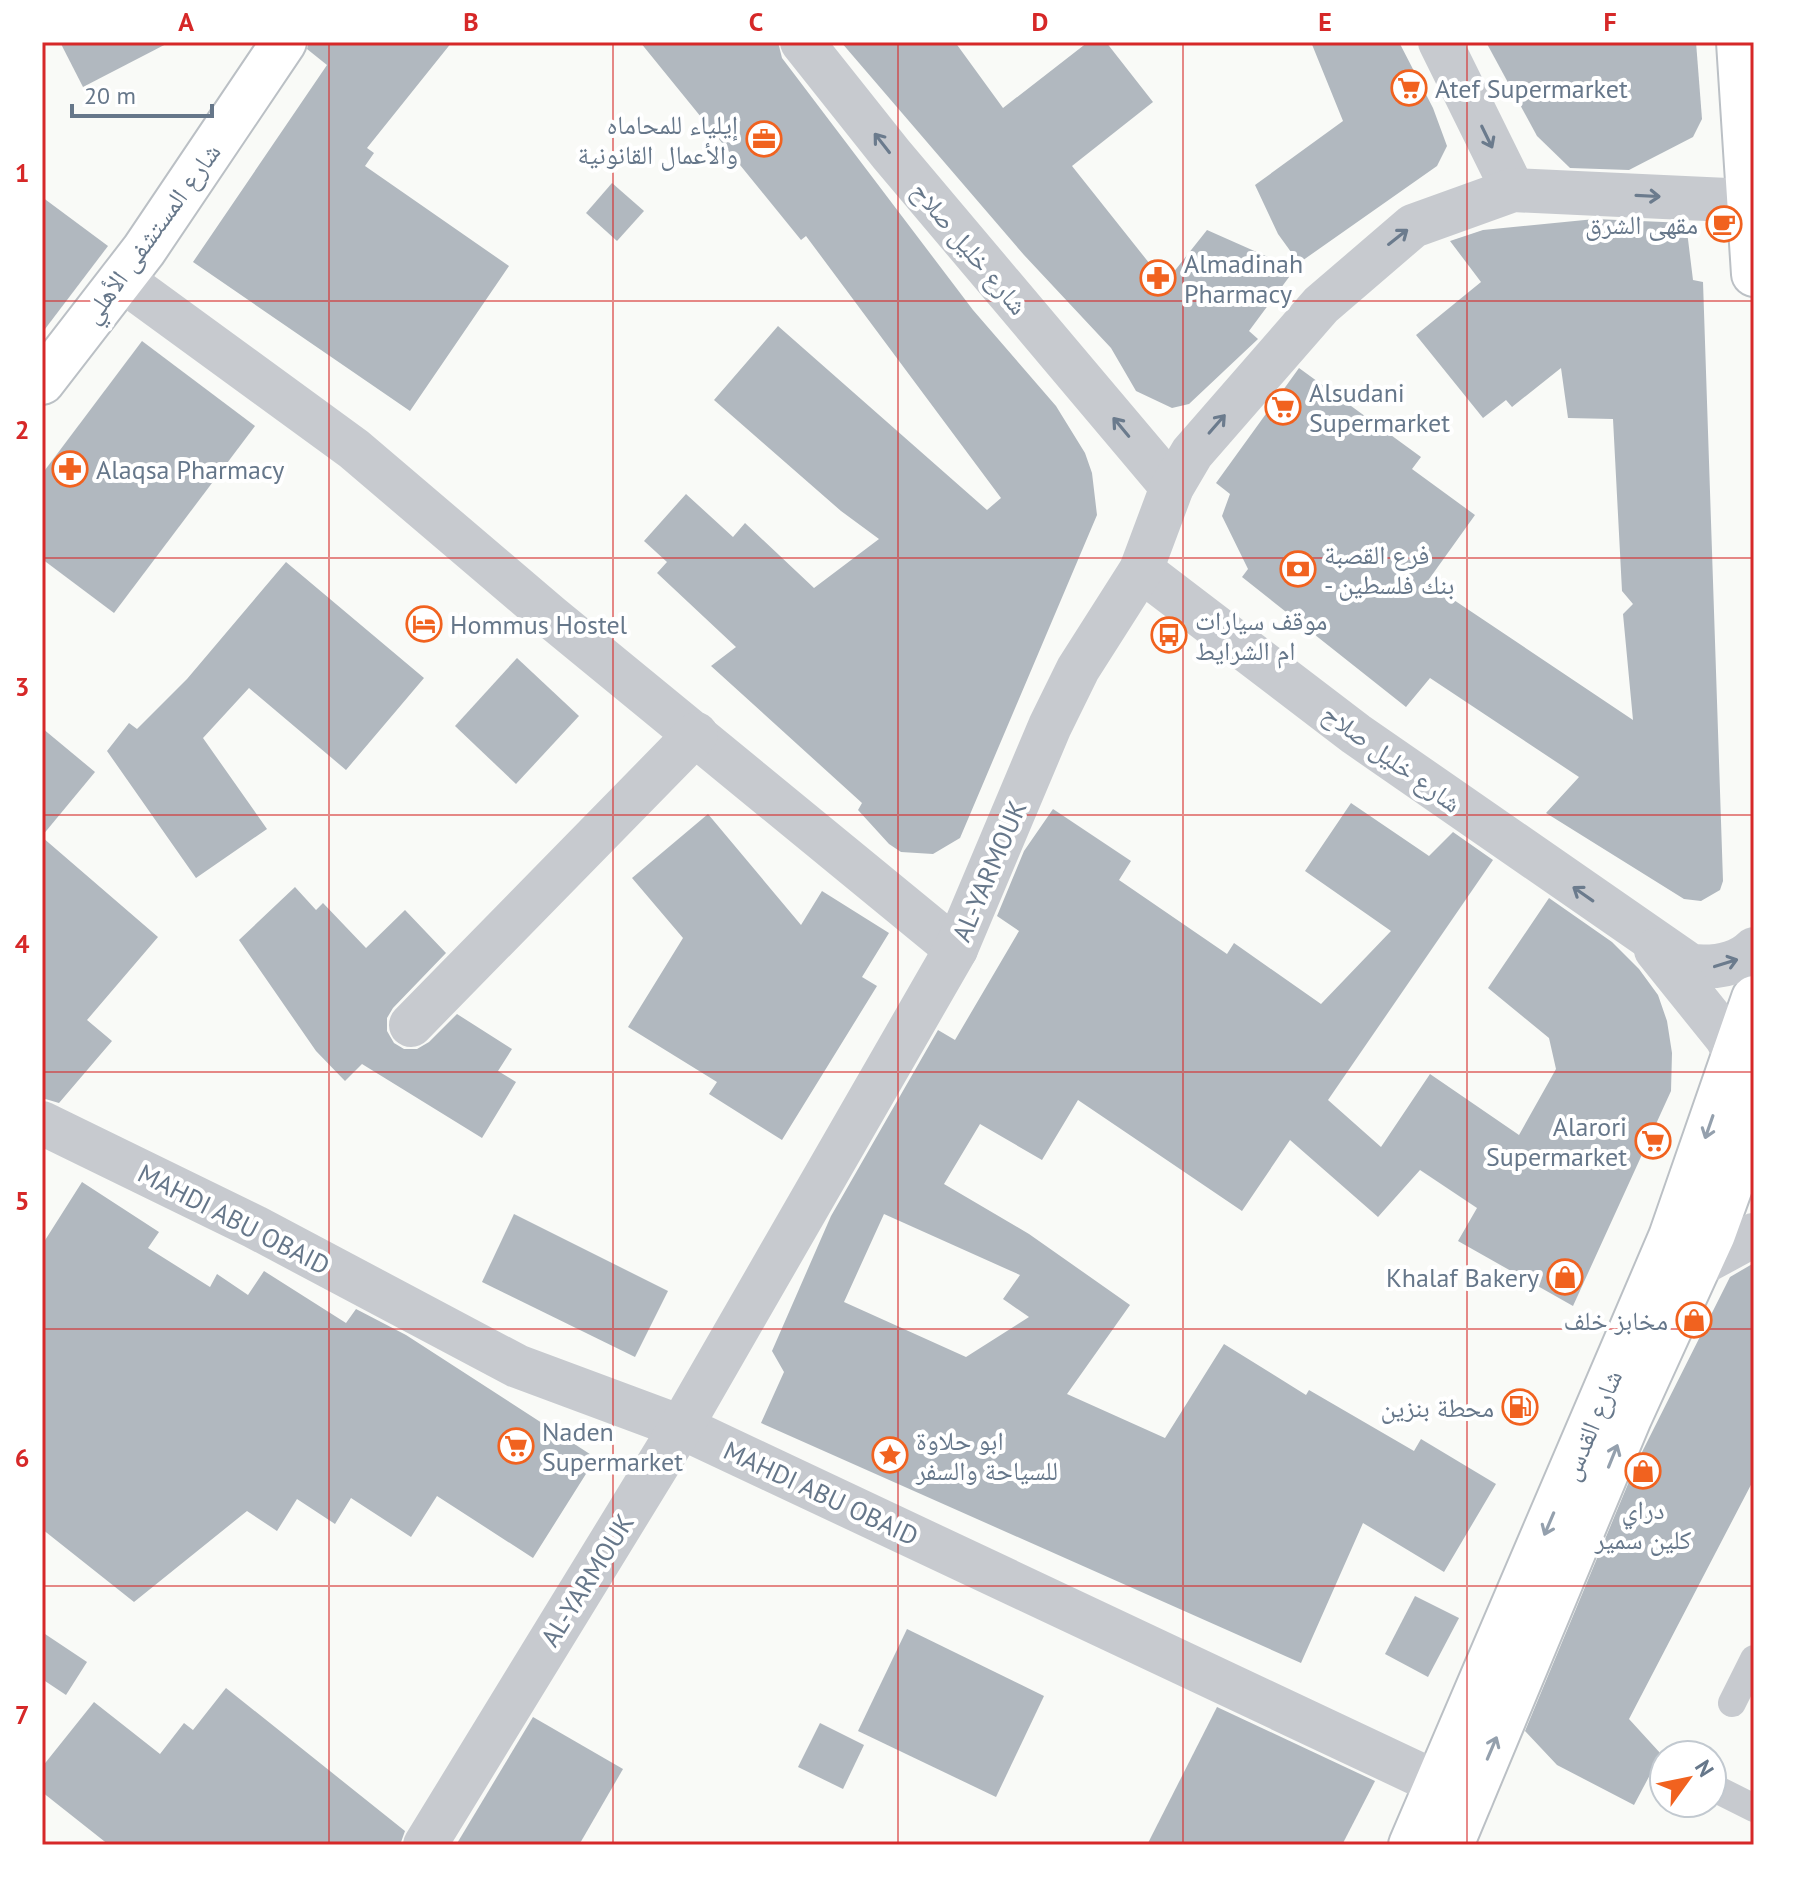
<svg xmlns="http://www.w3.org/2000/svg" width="1796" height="1887" font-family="'PT Sans','Noto Naskh Arabic',sans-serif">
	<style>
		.building { fill: #b1b8bf; fill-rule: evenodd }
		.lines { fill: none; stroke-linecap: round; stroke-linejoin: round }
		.secondary-casing { stroke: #bbc0c5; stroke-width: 48 }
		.lane { stroke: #c7cacf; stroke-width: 28 }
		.street { stroke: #c7cacf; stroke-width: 44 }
		.secondary { stroke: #fff; stroke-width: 44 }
		.oneway { stroke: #6b7b8d }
		.oneway2 { stroke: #94a0ad }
		.grid { fill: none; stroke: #d62828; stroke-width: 2; stroke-opacity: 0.55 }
		.labels { text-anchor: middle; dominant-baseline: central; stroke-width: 8; stroke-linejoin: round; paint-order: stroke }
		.poi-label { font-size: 26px; fill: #66778a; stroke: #fff; text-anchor: start }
		.street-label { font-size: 26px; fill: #66778a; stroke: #fff }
		.neatline { fill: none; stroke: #d62828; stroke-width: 3 }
		.grid-label { font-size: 26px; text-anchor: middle; font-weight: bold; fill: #d62828 }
	</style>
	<rect width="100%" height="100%" fill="#f9faf7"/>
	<g class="building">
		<polygon points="60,42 170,42 83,87"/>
		<polygon points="309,42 452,42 367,148 374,153 365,166 509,266 410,411 193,262 327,65 307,49"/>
		<polygon points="640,42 778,42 782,58 973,310 1056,406 1085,453 1092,473 1097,515 960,838 933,854 901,852 889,844 858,810 862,803 711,666 736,647 657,573 667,562 644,541 686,494 733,537 745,523 814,588 879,539 841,511 714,400 778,326 987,510 1001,498 806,236 801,240"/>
		<polygon points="841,42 955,42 1003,108 1088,42 1106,42 1153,102 1072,166 1165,283 1207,230 1295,269 1249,331 1258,339 1189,404 1172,408 1136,391 1111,348 1024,255"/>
		<polygon points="1311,42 1399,42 1433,108 1447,146 1437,166 1299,263 1278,234 1255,185 1343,121"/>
		<polygon points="1486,42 1696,42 1702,119 1693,137 1629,170 1570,168 1537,136"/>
		<polygon points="612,183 644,211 617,241 586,213"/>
		<polygon points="42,197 108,246 42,333"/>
		<polygon points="1595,219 1686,223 1693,280 1703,282 1723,881 1720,890 1701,901 1684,899 1546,813 1579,777 1430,678 1406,707 1242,577 1248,569 1222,516 1230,494 1216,483 1299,368 1421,457 1412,469 1475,515 1427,582 1633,720 1623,614 1633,604 1622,591 1613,419 1568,418 1561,368 1512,407 1506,400 1483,418 1416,335 1481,282 1450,241 1483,230"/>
		<polygon points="142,341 255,426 114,613 42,559 42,474"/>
		<polygon points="286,562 424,678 346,770 249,688 203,738 267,829 196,878 107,751 129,723 137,729 187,679"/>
		<polygon points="517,658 579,716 516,784 455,726"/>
		<polygon points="42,728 95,772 42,836"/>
		<path d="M 1351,803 L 1429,856 L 1453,832 L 1493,860 L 1328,1100 L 1381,1147 L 1430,1074 L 1519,1135 L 1556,1069 L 1549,1038 L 1488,988 L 1549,898 L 1612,942 L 1639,969 L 1658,995 L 1667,1021 L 1672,1053 L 1671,1091 L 1573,1306 L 1458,1241 L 1477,1208 L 1420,1170 L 1378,1217 L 1290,1140 L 1242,1211 L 1078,1100 L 1042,1160 L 980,1124 L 944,1184 L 1029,1234 L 1130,1305 L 1067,1394 L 1165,1438 L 1224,1344 L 1306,1395 L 1309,1390 L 1414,1451 L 1421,1439 L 1496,1484 L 1444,1572 L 1363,1523 L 1301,1663 L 761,1423 L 784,1372 L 772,1351 L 831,1216 L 938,1030 L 955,1040 L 1019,931 L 997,916 L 1024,851 L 1053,809 L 1131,861 L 1119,880 L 1227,954 L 1234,943 L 1321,1004 L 1391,931 L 1305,871 ZM 884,1214 L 1020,1275 L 1003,1299 L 1029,1317 L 966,1357 L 844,1302 Z"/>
		<polygon points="708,814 801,925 822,891 889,933 862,977 877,986 782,1140 709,1094 717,1082 628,1027 683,938 632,878"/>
		<polygon points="42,837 158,937 87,1020 112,1041 59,1103 42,1098"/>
		<polygon points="295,887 316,910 323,903 366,948 405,910 446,953 393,1008 387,1018 387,1031 394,1043 404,1049 417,1049 429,1042 457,1014 512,1049 498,1071 516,1082 482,1138 362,1064 345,1081 316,1051 239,940"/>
		<polygon points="82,1182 159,1232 148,1248 210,1287 217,1274 248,1295 264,1271 346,1323 356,1309 406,1335 596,1458 533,1558 437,1496 411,1537 351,1498 335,1524 297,1499 277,1531 247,1511 134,1602 42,1529 42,1245"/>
		<polygon points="514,1214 668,1291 635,1357 482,1282"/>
		<polygon points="1754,1263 1754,1479 1629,1719 1661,1754 1634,1805 1557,1765 1525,1731 1638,1460 1730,1277"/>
		<polygon points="1415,1596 1459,1618 1428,1677 1385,1654"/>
		<polygon points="907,1629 1044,1696 996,1797 858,1731"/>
		<polygon points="42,1632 87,1662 66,1695 42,1679"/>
		<polygon points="226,1688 405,1831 400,1845 109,1845 42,1792 42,1767 94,1702 160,1754 184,1723 193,1730"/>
		<polygon points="1217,1707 1375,1781 1342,1845 1147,1845"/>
		<polygon points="533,1717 623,1769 579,1845 456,1845"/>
		<polygon points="820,1723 864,1745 843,1789 798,1767"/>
	</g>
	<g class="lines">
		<defs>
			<g id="secondary">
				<polyline points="1739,42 1754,274"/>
				<polyline points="42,382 144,250 284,42"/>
				<polyline points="1411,1845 1671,1237 1754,998"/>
				<polyline points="1451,1845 1629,1418 1713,1234 1739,1162 1747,1119 1744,1069 1735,1054"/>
			</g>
		</defs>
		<use href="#secondary" class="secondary-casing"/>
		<g class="lane">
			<polyline points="1732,1703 1754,1659"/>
			<polyline points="1712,1787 1754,1808"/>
		</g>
		<g class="street">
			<polyline points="802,42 891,154 1172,487"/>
			<polyline points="1440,42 1513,190"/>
			<polyline points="121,279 354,449 550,616 956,949"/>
			<path d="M 1141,570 L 1356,734 L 1691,966 C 1714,968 1737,966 1754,949"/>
			<polyline points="1656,950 1726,1037 1735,1053"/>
			<polyline points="411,1025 696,734"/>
			<polyline points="42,1123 255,1227 517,1366 681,1427 1471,1799"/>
			<polyline points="1695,1267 1754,1235"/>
			<polyline points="425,1845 681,1427 956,949 1050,726 1078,669 1141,570 1172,487 1192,453 1321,305 1413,226 1513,190 1749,201"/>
		</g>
		<use href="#secondary" class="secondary"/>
	</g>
	<defs><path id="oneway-shaft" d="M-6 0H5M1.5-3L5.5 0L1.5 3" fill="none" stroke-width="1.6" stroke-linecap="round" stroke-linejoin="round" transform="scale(2)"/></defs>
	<g class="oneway">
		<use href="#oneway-shaft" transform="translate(1487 137) rotate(64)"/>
		<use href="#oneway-shaft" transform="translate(882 143) rotate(-128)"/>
		<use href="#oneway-shaft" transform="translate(1648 196) rotate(3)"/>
		<use href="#oneway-shaft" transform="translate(1398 237) rotate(-38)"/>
		<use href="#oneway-shaft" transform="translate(1217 424) rotate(-49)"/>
		<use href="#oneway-shaft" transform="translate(1121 427) rotate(-130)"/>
		<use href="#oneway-shaft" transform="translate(1583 894) rotate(-145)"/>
		<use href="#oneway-shaft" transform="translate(1726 963) rotate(-17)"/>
	</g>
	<g class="oneway2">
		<use href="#oneway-shaft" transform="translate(1709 1127) rotate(109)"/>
		<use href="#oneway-shaft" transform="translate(1613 1456) rotate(-68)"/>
		<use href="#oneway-shaft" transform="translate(1549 1524) rotate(113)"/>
		<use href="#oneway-shaft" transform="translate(1492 1748) rotate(-67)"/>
	</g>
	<path class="grid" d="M 329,42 L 329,1845M 613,42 L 613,1845M 898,42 L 898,1845M 1183,42 L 1183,1845M 1467,42 L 1467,1845M 42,301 L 1754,301M 42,558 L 1754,558M 42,815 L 1754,815M 42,1072 L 1754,1072M 42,1329 L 1754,1329M 42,1586 L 1754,1586"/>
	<defs>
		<symbol id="supermarket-ring" viewBox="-11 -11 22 22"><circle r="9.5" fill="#fff" stroke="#f1621f" stroke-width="1.5"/><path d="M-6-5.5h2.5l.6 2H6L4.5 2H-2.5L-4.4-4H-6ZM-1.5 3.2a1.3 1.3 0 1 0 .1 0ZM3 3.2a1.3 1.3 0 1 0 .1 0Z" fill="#f1621f"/></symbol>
		<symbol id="office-ring" viewBox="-11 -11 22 22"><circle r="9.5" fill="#fff" stroke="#f1621f" stroke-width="1.5"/><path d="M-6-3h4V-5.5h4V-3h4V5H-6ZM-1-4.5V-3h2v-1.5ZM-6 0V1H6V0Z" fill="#f1621f"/></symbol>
		<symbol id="cafe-ring" viewBox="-11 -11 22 22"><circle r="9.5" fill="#fff" stroke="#f1621f" stroke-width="1.5"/><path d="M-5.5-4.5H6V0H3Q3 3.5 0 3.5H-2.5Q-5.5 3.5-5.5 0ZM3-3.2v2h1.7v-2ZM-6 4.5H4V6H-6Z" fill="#f1621f"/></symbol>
		<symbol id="pharmacy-ring" viewBox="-11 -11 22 22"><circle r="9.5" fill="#fff" stroke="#f1621f" stroke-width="1.5"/><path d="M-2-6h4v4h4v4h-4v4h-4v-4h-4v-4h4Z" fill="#f1621f"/></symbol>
		<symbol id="bank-ring" viewBox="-11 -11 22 22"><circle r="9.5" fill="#fff" stroke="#f1621f" stroke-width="1.5"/><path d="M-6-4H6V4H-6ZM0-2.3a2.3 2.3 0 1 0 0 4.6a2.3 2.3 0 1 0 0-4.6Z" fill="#f1621f"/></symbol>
		<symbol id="hotel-ring" viewBox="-11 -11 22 22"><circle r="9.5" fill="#fff" stroke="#f1621f" stroke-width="1.5"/><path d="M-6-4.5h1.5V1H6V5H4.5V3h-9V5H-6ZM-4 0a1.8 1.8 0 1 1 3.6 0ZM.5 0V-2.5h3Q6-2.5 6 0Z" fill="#f1621f"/></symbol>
		<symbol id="bus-ring" viewBox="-11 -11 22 22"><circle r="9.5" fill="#fff" stroke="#f1621f" stroke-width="1.5"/><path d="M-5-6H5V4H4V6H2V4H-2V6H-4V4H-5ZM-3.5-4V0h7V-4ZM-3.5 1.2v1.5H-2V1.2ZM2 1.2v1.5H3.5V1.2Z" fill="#f1621f"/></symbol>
		<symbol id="shop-ring" viewBox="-11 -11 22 22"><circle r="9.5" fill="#fff" stroke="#f1621f" stroke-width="1.5"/><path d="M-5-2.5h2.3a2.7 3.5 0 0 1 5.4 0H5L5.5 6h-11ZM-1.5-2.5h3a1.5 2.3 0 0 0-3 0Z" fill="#f1621f"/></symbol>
		<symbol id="fuel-ring" viewBox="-11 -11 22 22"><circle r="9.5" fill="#fff" stroke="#f1621f" stroke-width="1.5"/><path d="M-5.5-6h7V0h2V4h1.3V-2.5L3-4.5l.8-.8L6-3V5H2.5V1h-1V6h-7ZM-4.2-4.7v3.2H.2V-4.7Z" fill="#f1621f"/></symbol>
		<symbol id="sight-ring" viewBox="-11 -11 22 22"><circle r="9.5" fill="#fff" stroke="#f1621f" stroke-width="1.5"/><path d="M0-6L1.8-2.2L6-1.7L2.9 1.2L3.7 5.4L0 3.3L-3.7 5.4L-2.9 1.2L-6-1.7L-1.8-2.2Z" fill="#f1621f"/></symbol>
	</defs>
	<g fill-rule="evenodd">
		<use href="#supermarket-ring" x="1389" y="68" width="40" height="40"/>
		<use href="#office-ring" x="744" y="119" width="40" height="40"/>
		<use href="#cafe-ring" x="1704" y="204" width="40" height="40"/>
		<use href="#pharmacy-ring" x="1138" y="258" width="40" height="40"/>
		<use href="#supermarket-ring" x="1263" y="387" width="40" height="40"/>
		<use href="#pharmacy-ring" x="50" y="449" width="40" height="40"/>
		<use href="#bank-ring" x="1278" y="549" width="40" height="40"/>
		<use href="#hotel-ring" x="404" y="604" width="40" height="40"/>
		<use href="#bus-ring" x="1149" y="615" width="40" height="40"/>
		<use href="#supermarket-ring" x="1633" y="1121" width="40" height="40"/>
		<use href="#shop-ring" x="1545" y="1257" width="40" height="40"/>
		<use href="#shop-ring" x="1674" y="1300" width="40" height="40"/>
		<use href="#fuel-ring" x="1500" y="1387" width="40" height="40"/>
		<use href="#supermarket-ring" x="496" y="1426" width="40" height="40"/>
		<use href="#sight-ring" x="870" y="1435" width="40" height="40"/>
		<use href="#shop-ring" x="1623" y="1451" width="40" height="40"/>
	</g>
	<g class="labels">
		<g class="poi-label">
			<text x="1435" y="88">Atef Supermarket</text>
			<text x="738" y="124" text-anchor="end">إيلياء للمحاماه<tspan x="738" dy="30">والأعمال القانونية</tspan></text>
			<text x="1698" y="224" text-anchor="end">مقهی الشرق</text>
			<text x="1184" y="263">Almadinah<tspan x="1184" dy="30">Pharmacy</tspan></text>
			<text x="1309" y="392">Alsudani<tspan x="1309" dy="30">Supermarket</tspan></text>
			<text x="96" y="469">Alaqsa Pharmacy</text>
			<text x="1324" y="554">فرع القصبة<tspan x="1324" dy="30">- بنك فلسطين</tspan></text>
			<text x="1195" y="620">موقف سيارات<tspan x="1195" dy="30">ام الشرايط</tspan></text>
			<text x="450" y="624">Hommus Hostel</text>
			<text x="1627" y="1126" text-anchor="end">Alarori<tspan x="1627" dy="30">Supermarket</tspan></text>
			<text x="1539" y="1277" text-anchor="end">Khalaf Bakery</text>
			<text x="1668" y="1320" text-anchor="end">مخابز خلف</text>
			<text x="1494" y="1407" text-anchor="end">محطة بنزين</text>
			<text x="542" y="1431">Naden<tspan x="542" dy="30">Supermarket</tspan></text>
			<text x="916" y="1440">ابو حلاوة<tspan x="916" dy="30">للسياحة والسفر</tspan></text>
			<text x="1643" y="1509" text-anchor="middle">دراي<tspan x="1643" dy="30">كلين سمير</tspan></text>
		</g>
		<g class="street-label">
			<text transform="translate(151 233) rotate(-54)">شارع المستشفى الأهلي</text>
			<text transform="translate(970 248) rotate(50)">شارع خليل صلاح</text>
			<text transform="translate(1392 758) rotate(36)">شارع خليل صلاح</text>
			<text transform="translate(989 871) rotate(-67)">AL-YARMOUK</text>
			<text transform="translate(234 1219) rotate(27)">MAHDI ABU OBAID</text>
			<text transform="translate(1591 1425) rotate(-67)">شارع القدس</text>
			<text transform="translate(821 1493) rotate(25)">MAHDI ABU OBAID</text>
			<text transform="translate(587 1580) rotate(-58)">AL-YARMOUK</text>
		</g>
	</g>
	<rect width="1796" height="1887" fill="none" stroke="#ffffff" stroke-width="88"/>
	<g transform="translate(1688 1779) rotate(57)"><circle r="38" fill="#ffffff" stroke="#c2c9d0" stroke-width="2"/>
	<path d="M0-6L14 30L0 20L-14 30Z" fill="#f1621f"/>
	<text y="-12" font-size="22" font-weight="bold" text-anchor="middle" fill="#66778a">N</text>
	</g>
	<path d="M72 104v12h140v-12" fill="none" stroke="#66778a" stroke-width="4"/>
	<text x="84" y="104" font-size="24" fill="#66778a" stroke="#ffffff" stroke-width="6" paint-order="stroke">20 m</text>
	<rect x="44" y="44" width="1708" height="1799" class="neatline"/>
	<g class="grid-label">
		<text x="186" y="31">A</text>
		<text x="471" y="31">B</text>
		<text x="756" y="31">C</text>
		<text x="1040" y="31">D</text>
		<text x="1325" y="31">E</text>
		<text x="1610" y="31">F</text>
		<text x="22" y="182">1</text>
		<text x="22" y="439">2</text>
		<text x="22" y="696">3</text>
		<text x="22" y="953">4</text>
		<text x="22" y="1210">5</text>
		<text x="22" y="1467">6</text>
		<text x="22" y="1724">7</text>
	</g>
</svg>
